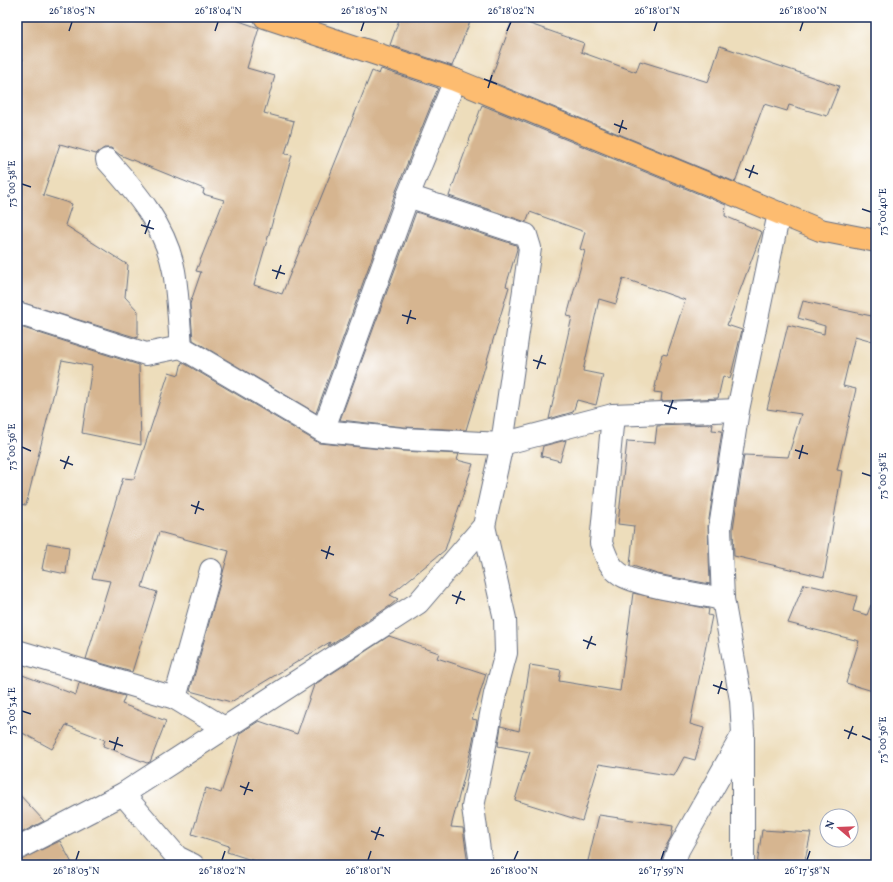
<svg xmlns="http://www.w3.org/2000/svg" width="893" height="882" font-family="Vollkorn,serif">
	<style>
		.building { fill: #d6b590 }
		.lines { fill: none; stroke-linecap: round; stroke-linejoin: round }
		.minor-casing { stroke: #646c7f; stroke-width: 24 }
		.major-casing { stroke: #646c7f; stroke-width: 24 }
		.minor { stroke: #fff; stroke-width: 22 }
		.major { stroke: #fdbc70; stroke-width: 22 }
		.ticks { fill: none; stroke: #1b2f5e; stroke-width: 1.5 }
		.neatline { fill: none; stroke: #1b2f5e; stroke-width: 1.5 }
		.ticks-label { font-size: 10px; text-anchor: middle; fill: #1b2f5e }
	</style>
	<rect width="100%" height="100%" fill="#fff"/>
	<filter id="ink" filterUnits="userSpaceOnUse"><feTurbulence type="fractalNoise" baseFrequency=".025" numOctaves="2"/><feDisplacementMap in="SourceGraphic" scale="8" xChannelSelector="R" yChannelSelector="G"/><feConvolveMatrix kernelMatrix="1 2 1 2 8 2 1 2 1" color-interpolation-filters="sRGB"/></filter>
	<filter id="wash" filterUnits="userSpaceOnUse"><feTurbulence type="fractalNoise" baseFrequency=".012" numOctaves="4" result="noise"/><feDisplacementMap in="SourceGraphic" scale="16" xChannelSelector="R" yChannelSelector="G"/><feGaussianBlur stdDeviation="0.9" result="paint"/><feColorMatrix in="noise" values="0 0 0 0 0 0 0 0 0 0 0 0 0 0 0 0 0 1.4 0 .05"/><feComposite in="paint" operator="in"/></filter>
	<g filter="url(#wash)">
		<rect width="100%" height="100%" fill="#edddbb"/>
		<g id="blocks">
			<g class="building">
				<polygon points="17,17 228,17 259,28 247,68 275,76 264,113 294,121 285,154 292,155 254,285 282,294 372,71 379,74 381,69 438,88 396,191 316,413 193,340 190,304 201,272 196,271 224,200 203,194 204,189 120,155 111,148 104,148 96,154 60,144 43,195 72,204 65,225 128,265 125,297 138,311 138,338 17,301 17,80 23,59 17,57"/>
				<polygon points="400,17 472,17 452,66 390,45"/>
				<polygon points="513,18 584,43 581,52 636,72 640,61 708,82 720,46 839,86 827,116 789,105 787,111 764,104 735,182 490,81"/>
				<polygon points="482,105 726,205 725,216 762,232 727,325 742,330 730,379 723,376 718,398 661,401 662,393 654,392 662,354 667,355 685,300 623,278 616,304 599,299 583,371 603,375 596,405 577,400 573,412 549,419 572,317 567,316 585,251 580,249 585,232 530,212 526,222 449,196"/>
				<polygon points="416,212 516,245 517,249 506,286 509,287 466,430 404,427 340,420"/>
				<polygon points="803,301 876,317 876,342 855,336 843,386 856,389 837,470 842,471 824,577 734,556 733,529 744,455 788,457 801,414 767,409 788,325 824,334 825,326 798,318"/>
				<polygon points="17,326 139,365 141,445 82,433 92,366 62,360 26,505 17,504"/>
				<polygon points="182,362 319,443 402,451 459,454 457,460 473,464 445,550 390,595 398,599 390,606 328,646 330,642 231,702 190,691 229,551 159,532 142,587 157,592 132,672 86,659 110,581 92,578 123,478 134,479 169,372 179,375"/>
				<polygon points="713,424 712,430 722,431 708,526 710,584 657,574 630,565 634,526 618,524 627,441 655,443 657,426"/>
				<polygon points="566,440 560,461 541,456 543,446"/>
				<polygon points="47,543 69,547 66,574 42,569"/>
				<polygon points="804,584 857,596 853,611 867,615 871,605 876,605 876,692 846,683 859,641 788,623"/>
				<polygon points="633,593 709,609 708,615 712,616 690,724 704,728 695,760 684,757 674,776 599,764 582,821 515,800 530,752 498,746 501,726 519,731 530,665 561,670 559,681 620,691"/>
				<polygon points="389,636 439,653 437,658 486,674 472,719 477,720 471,750 451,827 463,828 468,865 267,865 227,852 229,846 192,834 206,788 221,793 240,733 259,721 297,734 314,685"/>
				<polygon points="17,673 76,695 79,683 125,696 122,704 166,721 150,762 147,763 103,746 105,740 66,725 52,749 17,730"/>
				<polygon points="17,792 44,821 17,835"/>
				<polygon points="599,815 673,826 671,837 666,846 661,865 587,865"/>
				<polygon points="762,830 811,833 804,865 757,865"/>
				<polygon points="60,841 73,865 17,865 17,861"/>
			</g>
		</g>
	</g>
	<g filter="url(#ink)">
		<use href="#blocks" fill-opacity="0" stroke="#646c7f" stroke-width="1"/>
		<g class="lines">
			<defs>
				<g id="minor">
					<path d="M 107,160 C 136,192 166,227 174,271 C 178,295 179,321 181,347"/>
					<polyline points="17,313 146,354 181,347 323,431 403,439 502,444 613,415 738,410"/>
					<path d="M 613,415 L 601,543 C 606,556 609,567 620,574 C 637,586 699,594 723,599"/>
					<polyline points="323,431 408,196 455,80"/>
					<polyline points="17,651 175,698 224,728"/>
					<polyline points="175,698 211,570"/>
					<polyline points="123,794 177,857 193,865"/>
					<polyline points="17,849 123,794 418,603 484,526 502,444 530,248 526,235 408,196"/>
					<polyline points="481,865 473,807 495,694 506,653 505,619 484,526"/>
					<polyline points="673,865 678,850 742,736"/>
					<polyline points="743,865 743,733 741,700 723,599 720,528 738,410 779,213"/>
				</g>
				<polyline id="major" points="265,17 455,80 820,230 876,241"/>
			</defs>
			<use href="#minor" class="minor-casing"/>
			<use href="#major" class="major-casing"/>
			<use href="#minor" class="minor"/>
			<use href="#major" class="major"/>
		</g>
	</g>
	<path class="ticks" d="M 69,31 L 72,22M 215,31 L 218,22M 361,31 L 364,22M 507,31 L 511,22M 654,31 L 657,22M 800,31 L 803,22M 484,79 L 497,84M 488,88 L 492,75M 614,124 L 627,129M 619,133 L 623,120M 745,169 L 758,174M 749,178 L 754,165M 22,184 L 31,187M 862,209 L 871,212M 141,225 L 154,229M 145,234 L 150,220M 272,270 L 285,274M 276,279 L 281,265M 402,315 L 416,319M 407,324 L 411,310M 533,360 L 546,364M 537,369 L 542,355M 664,405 L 677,409M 668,414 L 673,400M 22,447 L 31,451M 795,450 L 808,454M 799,459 L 803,445M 60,460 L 73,465M 64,469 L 69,456M 862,473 L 871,476M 191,505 L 204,510M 195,514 L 199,501M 321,550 L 334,555M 326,559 L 330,546M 452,595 L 465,600M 456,604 L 461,591M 583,640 L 596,645M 587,649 L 592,636M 713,685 L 727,690M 718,694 L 722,681M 22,711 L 31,714M 844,730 L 857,735M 862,736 L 871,740M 848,739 L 853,726M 109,741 L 123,746M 114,750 L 118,737M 240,786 L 253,791M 244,795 L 249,782M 371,831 L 384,836M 375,840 L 380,827M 76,860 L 79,851M 222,860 L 225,851M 368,860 L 371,851M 514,860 L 518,851M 661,860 L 664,851M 807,860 L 810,851"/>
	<rect width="893" height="882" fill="none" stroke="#fff" stroke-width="44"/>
	<g transform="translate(839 828) rotate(289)"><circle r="19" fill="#ffffff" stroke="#a4acbf"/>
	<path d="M0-3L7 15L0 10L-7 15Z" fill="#d1495b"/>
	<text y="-6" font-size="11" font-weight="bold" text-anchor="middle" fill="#1b2f5e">N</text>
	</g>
	<rect x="22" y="22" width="849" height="838" class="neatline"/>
	<g class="ticks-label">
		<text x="72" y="14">26°18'05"N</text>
		<text x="218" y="14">26°18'04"N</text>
		<text x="364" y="14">26°18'03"N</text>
		<text x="511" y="14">26°18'02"N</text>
		<text x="657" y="14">26°18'01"N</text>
		<text x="803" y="14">26°18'00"N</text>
		<text transform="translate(11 184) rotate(-90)" y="4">73°00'38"E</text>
		<text transform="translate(882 212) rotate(-90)" y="4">73°00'40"E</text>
		<text transform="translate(11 447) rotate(-90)" y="4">73°00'36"E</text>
		<text transform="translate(882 476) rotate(-90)" y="4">73°00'38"E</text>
		<text transform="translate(11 711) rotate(-90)" y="4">73°00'34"E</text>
		<text transform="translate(882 740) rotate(-90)" y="4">73°00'36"E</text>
		<text x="76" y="874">26°18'03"N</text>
		<text x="222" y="874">26°18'02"N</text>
		<text x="368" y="874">26°18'01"N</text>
		<text x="514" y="874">26°18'00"N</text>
		<text x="661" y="874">26°17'59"N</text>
		<text x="807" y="874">26°17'58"N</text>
	</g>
</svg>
